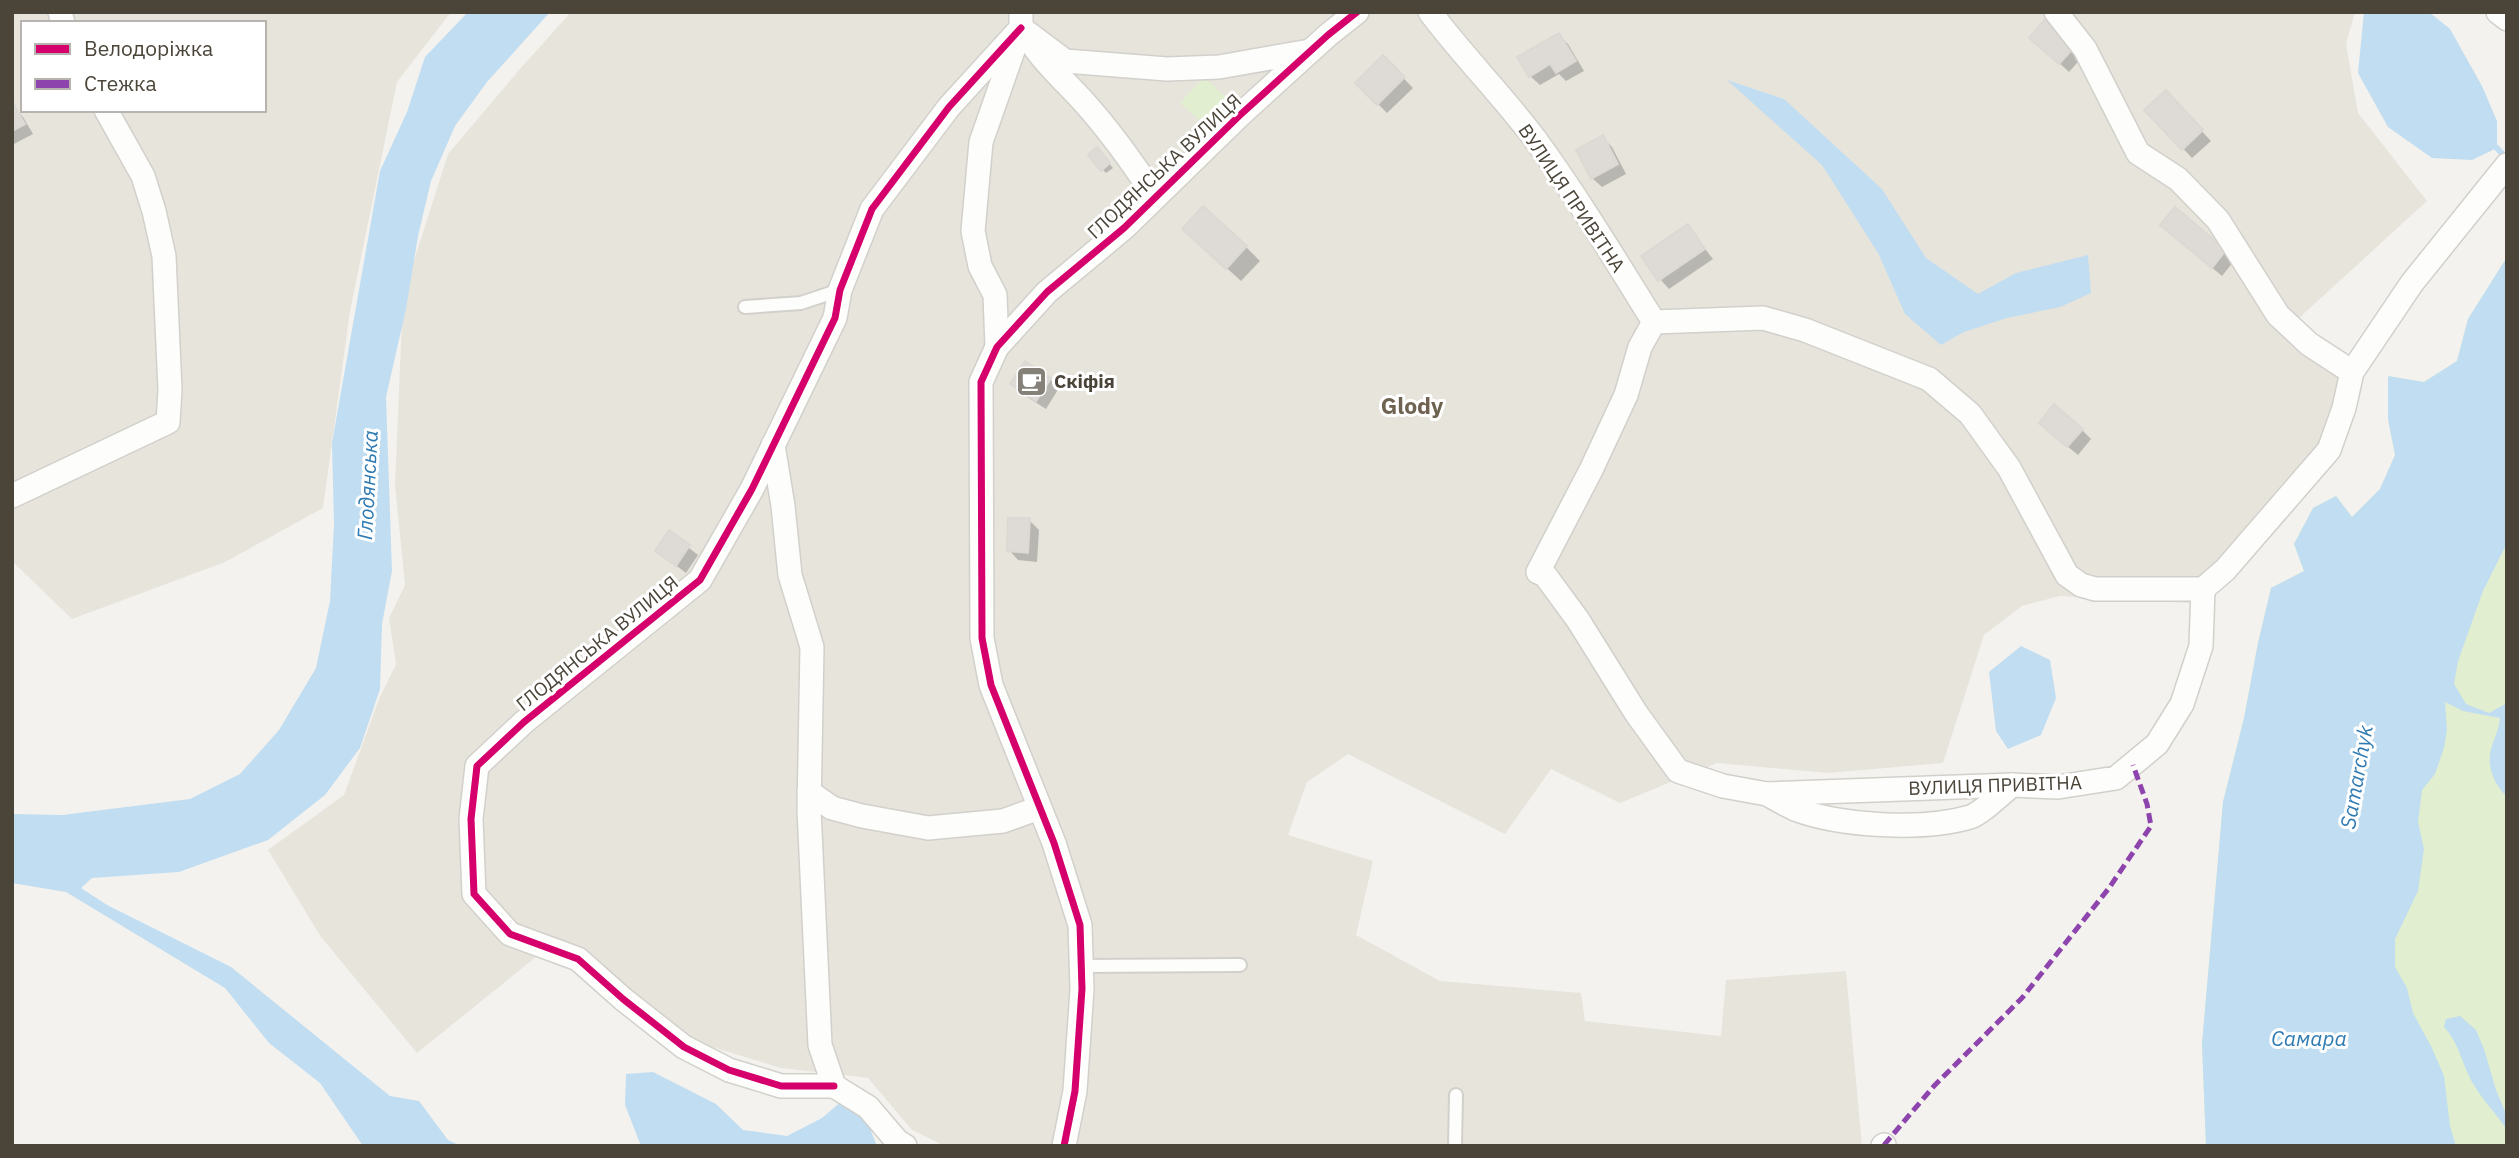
<svg xmlns="http://www.w3.org/2000/svg" width="2519" height="1158" font-family="'IBM Plex Sans',sans-serif">
	<style>
		.residential { fill: #e7e4dc; fill-rule: evenodd }
		.green { fill: #e1eecf }
		.water { fill: #c0ddf1 }
		.shadow { fill: #0003 }
		.lines { fill: none; stroke-linecap: round; stroke-linejoin: round }
		.stream { stroke: #c0ddf1; stroke-width: 6 }
		.building { fill: #dedbd6; stroke: #dcd9d4; stroke-width: 2 }
		.lane-casing { stroke: #d2d0cb; stroke-width: 16 }
		.street-casing { stroke: #d2d0cb; stroke-width: 26 }
		.lane { stroke: #fdfdfc; stroke-width: 12 }
		.street { stroke: #fdfdfc; stroke-width: 23 }
		.quiet { stroke: #8e44ad; stroke-width: 5; stroke-dasharray: 10 5; stroke-linecap: butt }
		.cycleway-casing { stroke: #fff; stroke-width: 11 }
		.cycleway { stroke: #d6006c; stroke-width: 7 }
		.labels { text-anchor: middle; dominant-baseline: central; stroke-width: 6; stroke-linejoin: round; paint-order: stroke }
		.street-label { font-size: 19px; fill: #4b4439; stroke: #fff }
		.poi-label { font-size: 19px; font-weight: bold; fill: #4b4439; stroke: #fff; text-anchor: start }
		.water-label { font-size: 21px; font-style: italic; fill: #2e7ab2; stroke: #fff }
		.quarter-label { font-size: 23px; font-weight: bold; fill: #6e6250; stroke: #fff }
	</style>
	<rect width="100%" height="100%" fill="#f4f2ee"/>
	<g class="residential">
		<path d="M 12,12 L 451,12 L 397,82 L 350,311 L 323,508 L 225,562 L 72,619 L 12,561 ZM 23,23 L 264,23 L 264,110 L 23,110 Z"/>
		<polygon points="571,12 2355,12 2346,44 2358,113 2427,201 2299,318 2340,382 2329,440 2248,536 2189,603 2060,596 2022,606 1984,635 1943,763 1828,773 1717,763 1620,803 1551,769 1505,834 1348,754 1307,782 1288,835 1373,861 1356,935 1440,981 1581,993 1585,1021 1721,1036 1726,980 1846,971 1862,1146 945,1146 912,1130 868,1078 781,1068 692,1041 557,940 417,1053 321,937 268,850 344,795 379,699 396,664 389,618 405,585 395,486 403,295 448,154 519,70"/>
	</g>
	<g class="green">
		<polygon points="1204,77 1229,100 1206,126 1180,103"/>
		<polygon points="2507,257 2507,1146 2206,1146 2202,1044 2223,802 2244,718 2258,643 2271,588 2304,571 2294,544 2313,508 2336,496 2352,517 2380,489 2395,455 2388,419 2388,376 2424,382 2457,361 2468,319"/>
	</g>
	<g class="water">
		<polygon points="468,12 550,12 487,82 455,126 431,181 418,236 406,309 386,397 392,571 382,624 380,689 360,748 325,795 268,840 179,872 92,878 81,888 107,905 231,967 390,1096 419,1101 448,1140 461,1146 363,1146 320,1083 269,1043 225,988 66,892 12,883 12,814 62,815 190,799 240,774 279,730 316,668 330,601 334,524 332,443 380,171 407,112 425,57"/>
		<polygon points="2364,12 2429,12 2450,29 2482,86 2497,121 2497,148 2472,160 2432,158 2388,127 2358,73"/>
		<polygon points="1727,80 1784,99 1882,189 1926,258 1978,294 2016,273 2088,255 2091,293 2060,307 2007,318 1964,332 1941,345 1905,314 1878,253 1822,165"/>
		<path d="M 2507,257 L 2507,543 L 2483,591 L 2458,661 L 2454,684 L 2466,704 L 2489,713 L 2507,703 L 2507,797 C 2491,781 2485,761 2494,740 C 2497,732 2499,727 2500,718 L 2463,711 L 2445,702 L 2447,730 L 2444,748 L 2435,774 L 2422,790 L 2418,822 L 2424,849 L 2418,891 L 2395,939 L 2395,967 L 2407,988 L 2413,1013 L 2432,1048 L 2444,1076 L 2450,1126 L 2456,1146 L 2206,1146 L 2202,1044 L 2223,802 L 2244,718 L 2258,643 L 2271,588 L 2304,571 L 2294,544 L 2313,508 L 2336,496 L 2352,517 L 2380,489 L 2395,455 L 2388,419 L 2388,376 L 2424,382 L 2457,361 L 2468,319 Z"/>
		<polygon points="2021,646 2050,660 2056,698 2041,735 2008,749 1996,731 1989,672"/>
		<path d="M 2460,1016 L 2476,1030 L 2484,1049 L 2496,1090 L 2507,1116 L 2507,1130 C 2497,1114 2483,1101 2474,1085 C 2462,1066 2460,1044 2444,1027 L 2446,1019 Z"/>
		<polygon points="653,1072 716,1104 743,1130 787,1136 822,1118 843,1100 865,1116 877,1146 641,1146 625,1105 626,1074"/>
	</g>
	<g class="shadow">
		<polygon points="1558,35 1568,44 1584,71 1566,81 1559,74 1540,85 1530,76"/>
		<polygon points="2032,38 2085,54 2069,72"/>
		<polygon points="1383,57 1413,88 1387,113 1357,83"/>
		<polygon points="2165,92 2211,141 2192,158 2147,110"/>
		<polygon points="14,107 23,117 33,134 12,145"/>
		<polygon points="1603,138 1612,147 1626,174 1602,187 1592,178"/>
		<polygon points="1101,154 1113,168 1106,173 1102,169"/>
		<polygon points="1688,227 1713,259 1669,289 1660,279"/>
		<polygon points="2172,234 2225,251 2234,261 2222,276"/>
		<polygon points="1199,243 1246,247 1260,261 1241,281"/>
		<polygon points="1026,363 1050,379 1059,388 1046,409 1021,393 1012,384"/>
		<polygon points="2082,430 2091,439 2078,455 2050,432"/>
		<polygon points="1029,520 1039,530 1037,562 1018,560 1009,550"/>
		<polygon points="670,533 698,555 686,573 657,551"/>
	</g>
	<g class="lines">
		<polyline class="stream" points="2497,148 2507,159"/>
	</g>
	<g class="building">
		<polygon points="2047,17 2077,44 2059,64 2029,38"/>
		<polygon points="1559,33 1576,61 1556,73 1550,64 1529,77 1517,57"/>
		<polygon points="1383,55 1405,77 1377,105 1355,83"/>
		<polygon points="2166,90 2203,130 2182,150 2144,110"/>
		<polygon points="14,105 25,124 12,131 12,106"/>
		<polygon points="1603,135 1618,164 1591,179 1576,150"/>
		<polygon points="1097,147 1110,163 1101,171 1088,155"/>
		<polygon points="1203,206 1247,246 1226,269 1182,229"/>
		<polygon points="2175,207 2226,250 2212,268 2160,225"/>
		<polygon points="1688,224 1705,249 1658,281 1641,256"/>
		<polygon points="1025,361 1051,378 1036,401 1010,384"/>
		<polygon points="2054,404 2083,429 2067,447 2039,423"/>
		<polygon points="1008,518 1030,518 1028,553 1007,551"/>
		<polygon points="669,530 690,545 676,566 655,551"/>
	</g>
	<g class="lines">
		<defs>
			<g id="lane">
				<polyline points="745,307 801,303 840,290"/>
				<polyline points="1081,966 1240,965"/>
				<polyline points="1455,1146 1456,1095"/>
			</g>
			<g id="street">
				<polyline points="60,12 63,23"/>
				<path d="M 1430,12 C 1463,56 1502,95 1535,139 C 1578,198 1616,261 1654,322"/>
				<polyline points="2056,12 2085,49 2138,153 2178,179 2218,220 2278,315 2309,344 2352,372"/>
				<polyline points="2498,12 2507,19"/>
				<polyline points="1021,28 1065,61 1167,69 1219,67 1310,51"/>
				<path d="M 1035,48 C 1051,70 1066,82 1083,101 C 1110,131 1133,163 1155,197"/>
				<polyline points="1654,322 1640,347 1626,395 1591,470 1538,572 1545,575 1578,620 1636,713 1678,771 1723,786 1767,794 2012,785 2058,787 2116,778 2157,744 2182,704 2201,646 2203,589"/>
				<polyline points="1654,322 1763,318 1805,330 1929,379 1970,414 2009,468 2067,575 2081,585 2095,589 2203,589"/>
				<polyline points="997,347 995,295 980,266 973,231 981,142 1021,28 1021,12"/>
				<polyline points="773,445 783,506 790,575 812,647 809,810 820,1045 834,1086"/>
				<polyline points="12,496 168,422 170,390 164,256 154,211 143,176 106,110"/>
				<polyline points="2203,589 2225,570 2329,450 2344,408 2352,372 2412,283 2507,165"/>
				<polyline points="809,792 832,808 862,816 928,828 1003,821 1039,808"/>
				<path d="M 1767,794 C 1776,799 1786,805 1795,809 C 1840,826 1923,831 1970,817 C 1982,813 2002,793 2012,785"/>
				<polyline points="834,1086 781,1086 729,1070 684,1047 623,999 578,959 510,934 474,894 471,819 477,766 524,722 700,580 752,489 835,318 840,290 872,209 949,107 1021,28"/>
				<polyline points="834,1086 868,1107 897,1141 905,1146"/>
				<polyline points="1064,1146 1075,1091 1082,989 1080,925 1054,843 991,685 982,638 981,382 997,347 1047,292 1124,228 1239,116 1328,35 1357,12"/>
				<polyline points="1883,1146 1884,1145"/>
			</g>
		</defs>
		<use href="#lane" class="lane-casing"/>
		<use href="#street" class="street-casing"/>
		<use href="#lane" class="lane"/>
		<use href="#street" class="street"/>
		<polyline class="quiet" points="1884,1145 1934,1086 2022,998 2109,888 2151,826 2147,804 2133,765"/>
		<defs>
			<g id="cycleway">
				<polyline points="834,1086 781,1086 729,1070 684,1047 623,999 578,959 510,934 474,894 471,819 477,766 524,722 700,580 752,489 835,318 840,290 872,209 949,107 1021,28"/>
				<polyline points="1064,1146 1075,1091 1082,989 1080,925 1054,843 991,685 982,638 981,382 997,347 1047,292 1124,228 1239,116 1328,35 1357,12"/>
			</g>
		</defs>
		<use href="#cycleway" class="cycleway-casing"/>
		<use href="#cycleway" class="cycleway"/>
	</g>
	<defs>
		<symbol id="cafe-square" viewBox="-11 -11 22 22"><rect x="-9" y="-9" width="18" height="18" rx="4" fill="#868178" stroke="#fff"/><path d="M-5.5-4.5H6V0H3Q3 3.5 0 3.5H-2.5Q-5.5 3.5-5.5 0ZM3-3.2v2h1.7v-2ZM-6 4.5H4V6H-6Z" fill="#fff"/></symbol>
	</defs>
	<g fill-rule="evenodd">
		<use href="#cafe-square" x="1014" y="364" width="35" height="35"/>
	</g>
	<g class="labels">
		<g class="street-label">
			<text transform="translate(1164 166) rotate(-43)">ГЛОДЯНСЬКА ВУЛИЦЯ</text>
			<text transform="translate(1572 198) rotate(56)">ВУЛИЦЯ ПРИВІТНА</text>
			<text transform="translate(597 643) rotate(-39)">ГЛОДЯНСЬКА ВУЛИЦЯ</text>
			<text transform="translate(1995 785) rotate(-2)">ВУЛИЦЯ ПРИВІТНА</text>
		</g>
		<g class="poi-label">
			<text x="1054" y="381">Скіфія</text>
		</g>
		<g class="water-label">
			<text transform="translate(367 485) rotate(-87)">Глодянська</text>
			<text transform="translate(2356 777) rotate(-80)">Samarchyk</text>
			<text x="2309" y="1038">Самара</text>
		</g>
		<g class="quarter-label">
			<text x="1412" y="405">Glody</text>
		</g>
	</g>
	<rect width="2519" height="1158" fill="none" stroke="#4b4439" stroke-width="28"/>
	<rect x="21" y="21" width="245" height="91" fill="#ffffff" stroke="#b7b4b0" stroke-width="2"/>
	<rect x="35" y="44" width="35" height="10" fill="#d6006c" stroke="#b7b4b0" stroke-width="2"/>
	<text x="84" y="56" font-size="21" fill="#4b4439">Велодоріжка</text>
	<rect x="35" y="79" width="35" height="10" fill="#8e44ad" stroke="#b7b4b0" stroke-width="2"/>
	<text x="84" y="91" font-size="21" fill="#4b4439">Стежка</text>
</svg>
